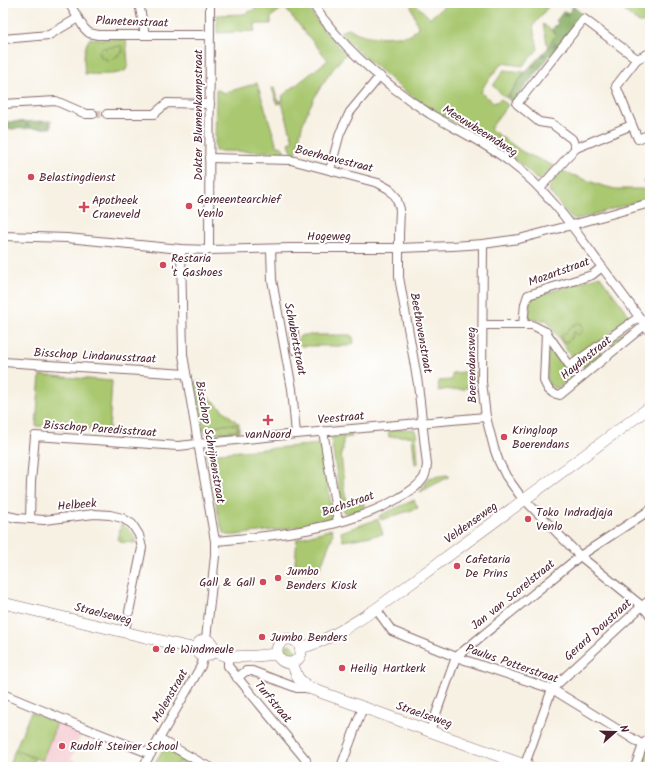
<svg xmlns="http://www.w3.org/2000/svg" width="653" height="770" font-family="Kalam,sans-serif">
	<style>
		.built { fill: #f6cfd5 }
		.grass { fill: #a9c86f; stroke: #7a744d }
		.forest { fill: url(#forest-firs); stroke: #686646 }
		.park { fill: url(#park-dots); stroke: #7a744d }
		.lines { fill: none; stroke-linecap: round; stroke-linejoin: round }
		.street-tunnel { stroke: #d4c7be; stroke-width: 8; stroke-dasharray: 8 4; stroke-linecap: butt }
		.street-casing { stroke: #87686b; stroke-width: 10 }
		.secondary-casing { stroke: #87686b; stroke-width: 12 }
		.street { stroke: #fff; stroke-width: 8 }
		.secondary { stroke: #fff; stroke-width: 11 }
		.poi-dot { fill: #d1495b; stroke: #fff; stroke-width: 1.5 }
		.labels { text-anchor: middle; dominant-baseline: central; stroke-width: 4; stroke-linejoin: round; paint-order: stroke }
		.street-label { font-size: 12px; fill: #4a1f2b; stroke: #fff }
		.poi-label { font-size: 12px; fill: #4a1f2b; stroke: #fff; text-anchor: start }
	</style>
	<defs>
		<pattern id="forest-firs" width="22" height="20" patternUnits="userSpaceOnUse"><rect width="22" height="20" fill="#86ac62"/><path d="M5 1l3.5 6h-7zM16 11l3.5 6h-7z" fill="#708b51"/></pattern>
		<pattern id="park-dots" width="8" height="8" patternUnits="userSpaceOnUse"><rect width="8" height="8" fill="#a9c86f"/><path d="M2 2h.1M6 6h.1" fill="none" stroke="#93ab60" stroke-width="1.8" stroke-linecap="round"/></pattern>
	</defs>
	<rect width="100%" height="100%" fill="#fff"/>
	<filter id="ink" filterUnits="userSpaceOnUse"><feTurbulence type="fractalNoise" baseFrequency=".025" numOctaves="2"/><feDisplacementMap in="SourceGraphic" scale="8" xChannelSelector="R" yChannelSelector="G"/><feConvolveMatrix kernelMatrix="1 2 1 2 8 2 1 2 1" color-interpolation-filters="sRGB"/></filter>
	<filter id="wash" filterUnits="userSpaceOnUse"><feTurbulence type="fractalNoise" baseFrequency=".012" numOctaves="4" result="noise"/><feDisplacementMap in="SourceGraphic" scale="16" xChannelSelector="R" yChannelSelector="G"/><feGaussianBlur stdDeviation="0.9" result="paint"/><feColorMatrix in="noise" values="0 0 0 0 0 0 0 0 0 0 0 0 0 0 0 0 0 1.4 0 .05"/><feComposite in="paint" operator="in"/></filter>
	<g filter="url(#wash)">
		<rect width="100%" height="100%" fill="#f7f1e3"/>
		<polygon class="built" points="57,723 82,733 71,759 90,767 40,767"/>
		<g class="grass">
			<path d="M 263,3 L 304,3 L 324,30 L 346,54 C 328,73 310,101 302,126 C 300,135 298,145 296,154 L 292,153 L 289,143 L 293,141 L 282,103 L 277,104 L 272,88 L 274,88 L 278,102 L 283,100 L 282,96 L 328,60 L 284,7 L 271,17 L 271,24 L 255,24 L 255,31 L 217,33 L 217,15 L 244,14 L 253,10 Z"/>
			<path d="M 410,3 L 414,3 L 430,18 L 448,3 L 551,3 L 533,26 L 538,49 L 523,66 L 502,63 L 485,84 L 481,92 L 494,103 L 501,99 L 508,105 L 490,129 L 523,152 L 554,166 L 541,179 L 538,179 L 535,178 L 523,166 L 499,149 L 426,106 L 402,89 L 360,53 L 340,32 L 349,28 C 366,41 391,36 411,35 L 418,27 Z"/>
			<polygon points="615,3 650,3 650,20 641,23 639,23"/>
			<polygon points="543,24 556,34 548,48"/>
			<path d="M 90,38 L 98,39 L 126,39 L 128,64 L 126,70 C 117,76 96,74 85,74 C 84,62 82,49 90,38 Z"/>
			<polygon points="504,70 525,72 506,98 493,86"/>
			<path d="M 257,83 L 277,146 C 282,146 283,147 285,152 L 215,151 L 216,89 L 224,93 Z"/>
			<polygon points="562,171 600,185 615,189 646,189 644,181 650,178 650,198 578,219 573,218 568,215 549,191 551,183"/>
			<polygon points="600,276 628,314 628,319 574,361 547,320 529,320 530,298"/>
			<polygon points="631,326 633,327 634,330 612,346 610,345 610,343"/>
			<polygon points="304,335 350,335 353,337 354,343 348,346 301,346 299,344 297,341 300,336"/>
			<polygon points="548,339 572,377 559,387 555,388 549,385 547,379"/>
			<polygon points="600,351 602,352 603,353 585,368 582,366 583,364"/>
			<polygon points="476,371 477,388 470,389 469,387 465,388 465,389 449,390 448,389 439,391 438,381 452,380 452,373"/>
			<polygon points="40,375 112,381 109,431 36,426"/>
			<polygon points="200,381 200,390 239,424 239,432 208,435 203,430 194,382"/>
			<polygon points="414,429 416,433 418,463 415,464 412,436 389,437 388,430"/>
			<polygon points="352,434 352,437 343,438 343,451 341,451 344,489 347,502 354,503 364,503 364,509 348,513 343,512 331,439 336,436"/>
			<path d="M 321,444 L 333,517 L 332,518 C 306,527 278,530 250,533 C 243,534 235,536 228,535 C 227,535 224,533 223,532 L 219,519 L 207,454 Z"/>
			<polygon points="446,475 449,476 447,478 420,492 420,491 424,487 428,478"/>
			<polygon points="414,500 418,508 381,520 379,516"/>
			<polygon points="378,519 383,534 343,541 341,532"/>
			<polygon points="332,529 333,535 320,568 303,564 295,563 297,539"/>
			<circle cx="289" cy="651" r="6"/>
			<polygon points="31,712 57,723 42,761 15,750"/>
			<polygon points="650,744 650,767 644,767 640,766 645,753"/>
			<polygon points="166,750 190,762 188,767 179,762 176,767 152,767 162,751"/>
		</g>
		<g class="forest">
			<polygon points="573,6 583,15 512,103 507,98 525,72 548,48 556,34 551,30 558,23 556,21 564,11 569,13"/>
			<polygon points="51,121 51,128 7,129 7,122"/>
		</g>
		<g class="park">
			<polygon points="122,46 123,52 109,61 101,57 99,53 100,50 103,48"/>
			<path d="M 578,323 L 582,324 C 583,328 584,330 581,333 L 577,335 L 574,331 C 572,336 571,340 566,342 L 562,341 L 561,339 L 561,335 L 567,332 L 572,326 Z"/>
			<polygon points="237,424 237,431 207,433 206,426"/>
			<path d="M 121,524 C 129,528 134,534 136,543 L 120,542 L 118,539 Z"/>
			<polygon points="15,750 35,758 31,767 8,767"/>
		</g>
	</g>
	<g filter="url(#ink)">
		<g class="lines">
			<polyline class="street-tunnel" points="93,114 107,114"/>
			<defs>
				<g id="street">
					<polyline points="69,3 84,28 89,33 98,35 210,35"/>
					<polyline points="139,3 145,35"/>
					<path d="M 312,3 C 341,47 386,85 430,114 C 457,130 485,143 510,162 C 545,188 571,224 596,259 C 614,283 632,307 650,332"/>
					<polyline points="3,39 49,35 78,18"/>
					<polyline points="3,104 56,101 86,114 93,114"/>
					<polyline points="107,114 154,114 167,103 210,104"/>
					<polyline points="632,125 616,86 637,59"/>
					<polyline points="576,148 572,139 552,124 539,122 517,104 584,19 637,59 650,53"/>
					<path d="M 209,158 L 291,160 L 378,183 L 389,189 L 396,197 L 400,209 L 399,235 L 399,277 L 418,384 L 427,465 C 426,470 426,475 423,479 C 417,488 407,493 399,498 C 345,529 276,536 215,541"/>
					<polyline points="330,170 340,133 350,112 380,76"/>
					<polyline points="540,188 576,148 632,125 638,139 650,134"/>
					<polyline points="3,236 67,238 181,249 209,250 291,248 399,248 453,246 483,244 519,239 572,225 650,203"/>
					<polyline points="483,244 482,382 486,417 494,448 499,462 506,476 519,494 580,556 642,606 650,615"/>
					<polyline points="181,249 183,355 215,541 215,556 206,639"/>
					<polyline points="271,249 272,280 292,389 296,434"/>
					<polyline points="209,250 210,3"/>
					<polyline points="483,325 532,325 546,332 570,366 639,317"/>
					<polyline points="523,325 525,304 528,295 592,275 602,267"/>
					<polyline points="294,332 295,350"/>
					<polyline points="546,332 544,381 548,389 553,393 560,395 645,325"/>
					<polyline points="3,362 186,374"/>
					<polyline points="323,431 338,522"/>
					<polyline points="3,515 17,518 44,520 94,514 110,515 122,518 132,524 139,535 142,548 129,612"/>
					<polyline points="30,519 31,482 35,436 109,441 178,446 296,434 486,417"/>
					<polyline points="376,609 392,631 456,657 552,689 643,745"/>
					<polyline points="124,632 127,621"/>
					<polyline points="228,657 228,666 306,760"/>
					<polyline points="237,678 246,671 252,671 297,688 309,688"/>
					<polyline points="3,694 75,724 151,754"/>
					<polyline points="430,731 456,657 580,556 650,510"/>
					<polyline points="159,739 203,764 210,767"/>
					<polyline points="143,767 201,666 204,656"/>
					<polyline points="341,767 363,707"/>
					<polyline points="524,767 552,689 642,606 650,600"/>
					<polyline points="635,767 643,745 650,736"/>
				</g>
				<g id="secondary">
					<polyline points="3,603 187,647 197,648"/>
					<circle cx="289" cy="651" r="12"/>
					<circle cx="205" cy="648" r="8"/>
					<path d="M 300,648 C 328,641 352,624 376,609 L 650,407"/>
					<polyline points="213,651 228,657 256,656 277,654"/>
					<polyline points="292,663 298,678 309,688 530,767"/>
				</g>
			</defs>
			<use href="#street" class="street-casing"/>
			<use href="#secondary" class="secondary-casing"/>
			<use href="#street" class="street"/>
			<use href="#secondary" class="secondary"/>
		</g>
	</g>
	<g class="poi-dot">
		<circle cx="31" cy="177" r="4"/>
		<circle cx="189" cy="206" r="4"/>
		<path d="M82 201h4v4h4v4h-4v4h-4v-4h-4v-4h4z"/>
		<circle cx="163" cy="265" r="4"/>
		<path d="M266 414h4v4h4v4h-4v4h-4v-4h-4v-4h4z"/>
		<circle cx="504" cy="437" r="4"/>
		<circle cx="528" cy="519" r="4"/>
		<circle cx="457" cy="566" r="4"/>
		<circle cx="278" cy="578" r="4"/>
		<circle cx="263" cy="582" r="4"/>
		<circle cx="262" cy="637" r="4"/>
		<circle cx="156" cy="649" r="4"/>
		<circle cx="342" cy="668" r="4"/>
		<circle cx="62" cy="746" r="4"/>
	</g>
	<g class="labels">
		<g class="street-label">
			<text transform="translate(132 22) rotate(2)">Planetenstraat</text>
			<text transform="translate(198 115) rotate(-90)">Dokter Blumenkampstraat</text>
			<text transform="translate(480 131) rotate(32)">Meeuwbeemdweg</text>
			<text transform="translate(334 159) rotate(14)">Boerhaavestraat</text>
			<text x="329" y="236">Hogeweg</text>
			<text transform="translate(559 272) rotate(-20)">Mozartstraat</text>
			<text transform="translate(421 333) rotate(80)">Beethovenstraat</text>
			<text transform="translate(295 339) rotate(79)">Schubertstraat</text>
			<text transform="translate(95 356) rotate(3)">Bisschop Lindanusstraat</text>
			<text transform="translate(586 358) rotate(-39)">Haydnstraat</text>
			<text transform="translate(472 365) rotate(-91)">Boerendansweg</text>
			<text transform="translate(341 418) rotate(-5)">Veestraat</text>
			<text transform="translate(100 429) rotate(4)">Bisschop Paredisstraat</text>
			<text transform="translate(210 442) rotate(80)">Bisschop Schrijnenstraat</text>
			<text transform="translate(348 504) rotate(-19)">Bachstraat</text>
			<text transform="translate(77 505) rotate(-5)">Helbeek</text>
			<text transform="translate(471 523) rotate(-36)">Veldenseweg</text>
			<text transform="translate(513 595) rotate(-39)">Jan van Scorelstraat</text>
			<text transform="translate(103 614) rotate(14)">Straelseweg</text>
			<text transform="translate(598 630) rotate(-42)">Gerard Doustraat</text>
			<text transform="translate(512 664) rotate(19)">Paulus Potterstraat</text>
			<text transform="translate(170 696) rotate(-60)">Molenstraat</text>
			<text transform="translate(273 702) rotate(50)">Turfstraat</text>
			<text transform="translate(424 715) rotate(19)">Straelseweg</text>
		</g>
		<g class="poi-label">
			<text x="39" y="177">Belastingdienst</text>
			<text x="197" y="199">Gemeentearchief<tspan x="197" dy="14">Venlo</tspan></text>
			<text x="92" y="200">Apotheek<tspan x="92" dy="14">Craneveld</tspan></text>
			<text x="171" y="258">Restaria<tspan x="171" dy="14">'t Gashoes</tspan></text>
			<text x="512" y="430">Kringloop<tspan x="512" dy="14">Boerendans</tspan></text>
			<text x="268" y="434" text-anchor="middle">vanNoord</text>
			<text x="536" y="512">Toko Indradjaja<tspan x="536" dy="14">Venlo</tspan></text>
			<text x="465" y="559">Cafetaria<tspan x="465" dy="14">De Prins</tspan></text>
			<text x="286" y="571">Jumbo<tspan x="286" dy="14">Benders Kiosk</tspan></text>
			<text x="255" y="582" text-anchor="end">Gall &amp; Gall</text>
			<text x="270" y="637">Jumbo Benders</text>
			<text x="164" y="649">de Windmeule</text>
			<text x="350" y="668">Heilig Hartkerk</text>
			<text x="70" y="746">Rudolf Steiner School</text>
		</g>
	</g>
	<rect width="653" height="770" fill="none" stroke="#fff" stroke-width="16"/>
	<g transform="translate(615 732) rotate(70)" stroke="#ffffff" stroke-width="3" paint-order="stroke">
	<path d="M0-3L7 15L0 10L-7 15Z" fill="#4a1f2b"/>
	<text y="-6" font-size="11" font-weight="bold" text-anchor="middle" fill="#4a1f2b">N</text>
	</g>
</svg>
